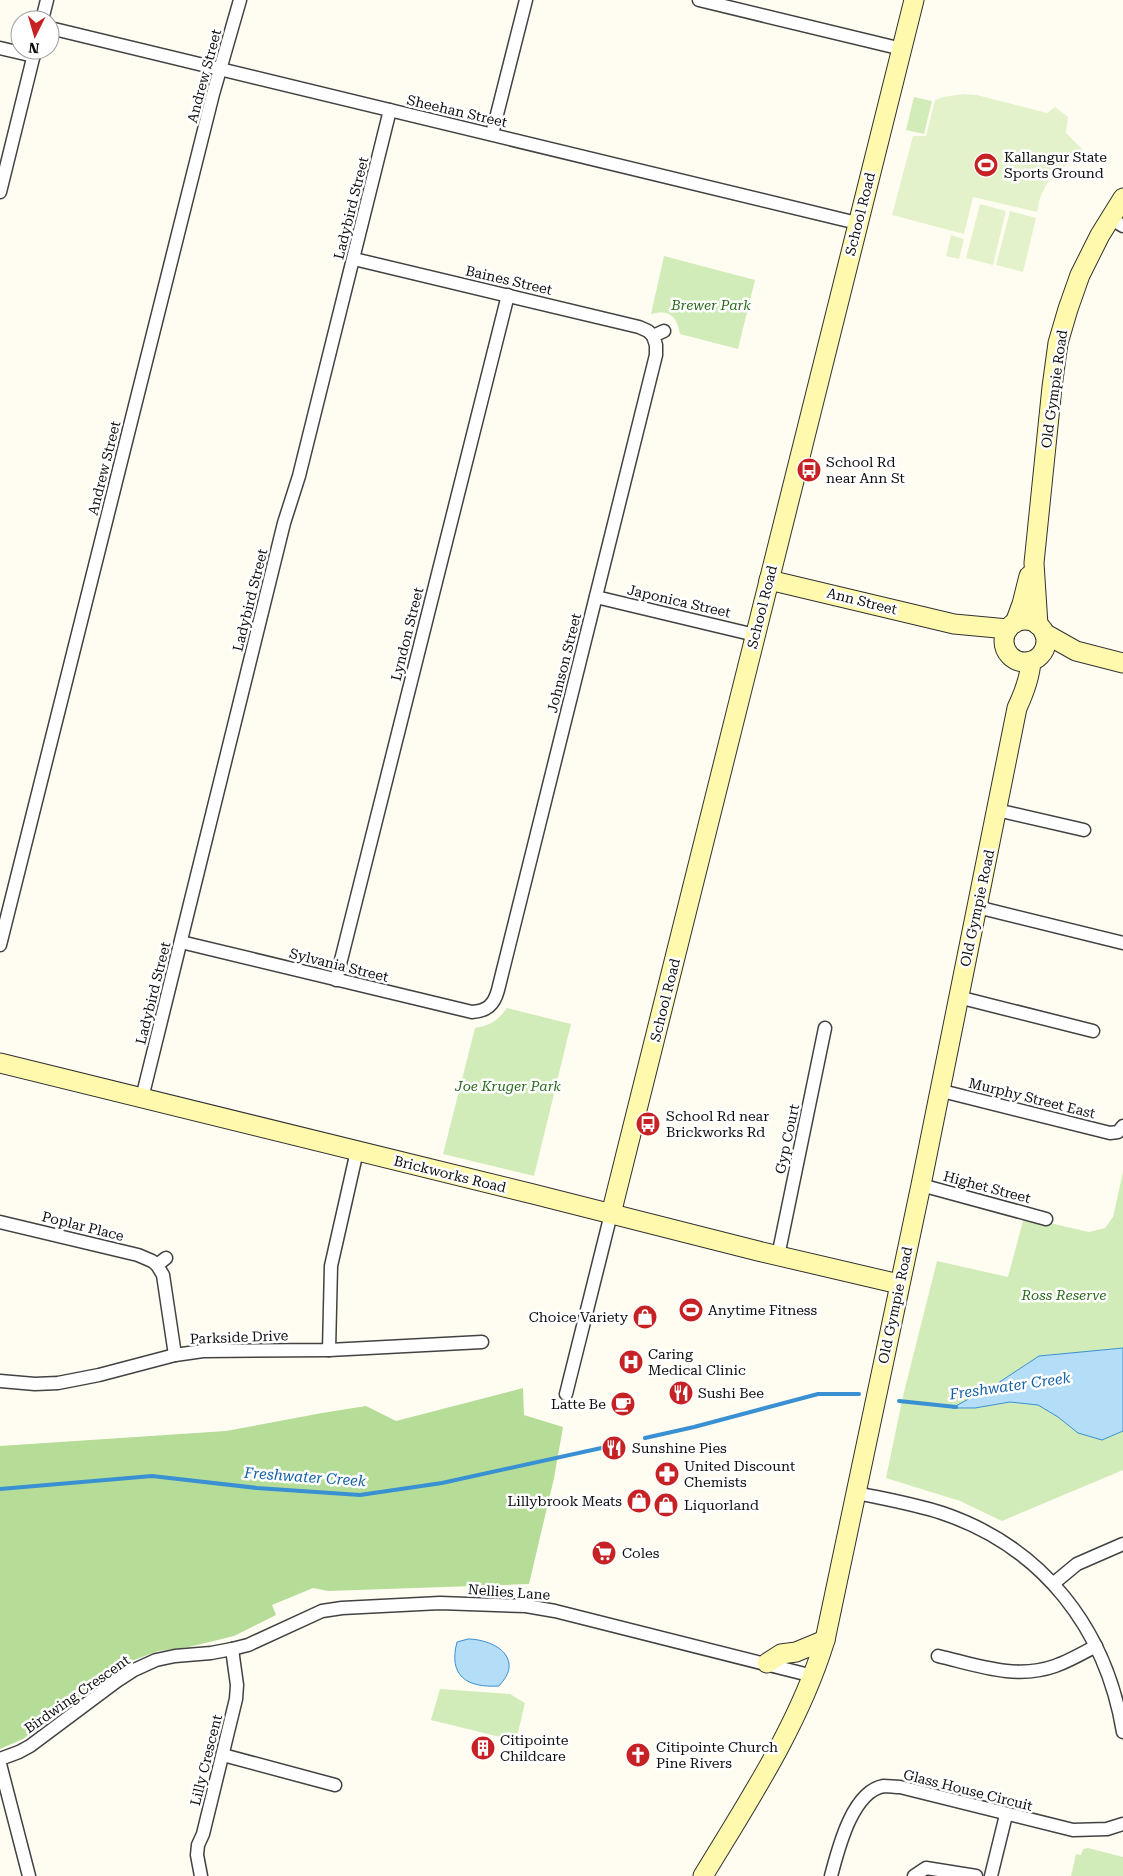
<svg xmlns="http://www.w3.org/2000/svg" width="1123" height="1876" font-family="'Roboto Serif',serif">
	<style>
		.green { fill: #d2ecb9 }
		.forest { fill: #b5dd98 }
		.pitch { fill: #e4f2cc }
		.water { fill: #b4ddf8; stroke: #3990d2 }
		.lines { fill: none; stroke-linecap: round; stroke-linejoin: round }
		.stream { stroke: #3990d2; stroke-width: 4 }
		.street-casing { stroke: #424242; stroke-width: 15 }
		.secondary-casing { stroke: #313131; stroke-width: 21 }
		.street { stroke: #fff; stroke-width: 12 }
		.secondary { stroke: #fff9ad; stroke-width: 19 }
		.labels { text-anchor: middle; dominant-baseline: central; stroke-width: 5; stroke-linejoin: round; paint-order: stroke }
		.street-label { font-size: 14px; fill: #0f0f0f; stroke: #fff }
		.poi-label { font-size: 14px; fill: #0f0f0f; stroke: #fff; text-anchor: start }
		.park-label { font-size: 14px; font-style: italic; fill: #2a6b1c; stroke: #fff }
		.water-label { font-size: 15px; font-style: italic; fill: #1361a7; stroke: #fff }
	</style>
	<rect width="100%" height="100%" fill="#fffdf2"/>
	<g class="green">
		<polygon points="914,97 932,101 924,134 906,130"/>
		<path d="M 664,256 L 755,280 L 738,349 L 680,334 C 677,316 669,309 651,314 Z"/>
		<path d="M 507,1008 L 571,1024 L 534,1176 L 443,1154 L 475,1028 C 491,1025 497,1021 507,1008 Z"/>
		<polygon points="1123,1172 1123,1348 1039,1356 998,1383 953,1408 975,1408 1011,1402 1038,1405 1102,1440 1123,1431 1123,1470 1002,1521 960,1501 886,1478 903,1396 937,1261 1008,1277 1024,1217 1089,1232 1105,1228 1113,1217"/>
		<polygon points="440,1689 510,1694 525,1703 516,1741 431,1720"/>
		<polygon points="1088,1848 1123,1857 1123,1876 1071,1876 1076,1854 1081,1855 1083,1849"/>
	</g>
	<polygon class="forest" points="523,1388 524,1415 563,1427 554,1478 529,1584 328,1591 313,1588 272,1605 276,1615 234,1636 189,1647 158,1651 126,1663 23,1739 0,1749 0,1446 226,1431 322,1413 366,1406 396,1421"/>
	<g class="pitch">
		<polygon points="963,94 977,95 1047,113 1055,107 1068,117 1066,133 1084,151 1049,179 1040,198 1037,212 973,197 964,234 892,215 913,136 926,136 935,100 943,97"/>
		<polygon points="980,204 1006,211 993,265 966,258"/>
		<polygon points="1010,211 1036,218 1023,272 996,265"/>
		<polygon points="951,235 964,239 959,259 946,256"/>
	</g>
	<g class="water">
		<polygon points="1123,1348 1123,1431 1102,1440 1078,1433 1058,1417 1038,1405 1010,1402 975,1408 952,1408 998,1383 1039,1356"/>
		<path d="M 468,1639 C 482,1639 507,1646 509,1664 C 510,1673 504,1680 499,1686 C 467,1688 448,1676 457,1642 Z"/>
	</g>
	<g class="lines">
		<g class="stream">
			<polyline points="899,1401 956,1407"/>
			<polyline points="645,1438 694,1427 818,1394 859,1394"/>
			<polyline points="0,1489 152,1476 257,1488 360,1495 442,1483 606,1447"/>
		</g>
		<defs>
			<g id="street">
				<polyline points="699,0 902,49"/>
				<polyline points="42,20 47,0"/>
				<polyline points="50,28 857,223"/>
				<polyline points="0,48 34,56"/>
				<polyline points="492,134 526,0"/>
				<polyline points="0,192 35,50"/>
				<polyline points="1110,218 1123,226"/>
				<polyline points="354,259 639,327 648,331 653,336"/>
				<polyline points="596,597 755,635"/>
				<polyline points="997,810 1084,830"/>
				<polyline points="977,907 1123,943"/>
				<path d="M 181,942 L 472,1012 C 487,1011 494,1005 498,990 L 656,355 L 656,345 L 653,336 L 664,331"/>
				<polyline points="0,945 213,94 240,0"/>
				<polyline points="336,980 508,295"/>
				<polyline points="958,997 1093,1031"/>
				<polyline points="938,1090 1110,1133 1118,1132 1123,1126"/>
				<polyline points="142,1098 284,523 299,476 390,110"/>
				<polyline points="921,1185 1046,1219"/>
				<polyline points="0,1222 138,1255 152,1261 157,1265"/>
				<polyline points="778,1256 825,1028"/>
				<polyline points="166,1258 157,1265 163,1275 175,1355"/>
				<polyline points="329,1350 331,1266 357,1151"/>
				<polyline points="0,1381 35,1384 58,1383 99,1375 175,1355 203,1351 329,1350 482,1342"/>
				<polyline points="566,1394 611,1214"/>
				<path d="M 857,1493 C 885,1499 914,1504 942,1513 C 1043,1547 1106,1629 1123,1732"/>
				<polyline points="1054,1583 1077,1564 1123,1544"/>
				<path d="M 938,1656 C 977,1665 1015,1680 1055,1666 C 1069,1661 1083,1653 1096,1646"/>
				<polyline points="223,1755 335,1785"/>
				<polyline points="0,1759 19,1752 30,1746 117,1681 134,1670 156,1660 175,1656 211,1653 232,1649 248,1645 322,1611 342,1608 440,1603 526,1606 555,1611 813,1676"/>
				<polyline points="0,1764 29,1876"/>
				<polyline points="201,1876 197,1855 198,1845 203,1834 236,1699 237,1685 232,1649"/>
				<path d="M 831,1876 C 838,1850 852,1791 884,1786 C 889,1786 895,1787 900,1787 L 1073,1830 L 1107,1829 L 1123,1824"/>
				<polyline points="914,1876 926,1868 976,1876"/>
				<polyline points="991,1876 1006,1815"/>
			</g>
			<g id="secondary">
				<polyline points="769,580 954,624 1008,629"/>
				<circle cx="1025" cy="641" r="21"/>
				<polyline points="1015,623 1022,604 1029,576"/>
				<polyline points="1038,625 1034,563 1052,387 1058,343 1068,309 1080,275 1100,235 1123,198"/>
				<polyline points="1044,633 1076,651 1123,663"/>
				<polyline points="0,1063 533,1194 758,1251 899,1284"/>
				<polyline points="611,1214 914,0"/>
				<polyline points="767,1663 781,1654 796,1652 825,1640"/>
				<path d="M 703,1876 C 749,1800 799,1725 825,1640 L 921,1185 L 1017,708 C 1024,693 1030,678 1031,661"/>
			</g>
		</defs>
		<use href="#street" class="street-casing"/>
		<use href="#secondary" class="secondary-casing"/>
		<use href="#street" class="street"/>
		<use href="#secondary" class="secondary"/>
	</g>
	<defs>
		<symbol id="stadium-disc" viewBox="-11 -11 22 22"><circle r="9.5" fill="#c62124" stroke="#fff"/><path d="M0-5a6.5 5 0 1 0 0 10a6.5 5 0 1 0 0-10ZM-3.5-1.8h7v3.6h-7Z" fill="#fff"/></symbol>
		<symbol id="bus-disc" viewBox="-11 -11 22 22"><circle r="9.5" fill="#c62124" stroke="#fff"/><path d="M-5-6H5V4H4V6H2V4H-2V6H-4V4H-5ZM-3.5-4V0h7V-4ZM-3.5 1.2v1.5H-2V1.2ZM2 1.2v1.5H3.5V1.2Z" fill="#fff"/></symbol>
		<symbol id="shop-disc" viewBox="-11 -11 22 22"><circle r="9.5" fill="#c62124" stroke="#fff"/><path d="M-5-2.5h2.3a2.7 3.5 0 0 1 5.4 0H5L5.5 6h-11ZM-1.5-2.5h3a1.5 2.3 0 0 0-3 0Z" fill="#fff"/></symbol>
		<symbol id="hospital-disc" viewBox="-11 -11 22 22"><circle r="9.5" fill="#c62124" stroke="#fff"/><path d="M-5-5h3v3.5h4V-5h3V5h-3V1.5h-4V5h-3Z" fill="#fff"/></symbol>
		<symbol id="restaurant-disc" viewBox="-11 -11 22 22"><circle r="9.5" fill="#c62124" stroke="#fff"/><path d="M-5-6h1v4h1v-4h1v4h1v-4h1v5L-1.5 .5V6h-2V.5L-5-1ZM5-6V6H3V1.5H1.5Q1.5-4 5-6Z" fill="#fff"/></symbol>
		<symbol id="cafe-disc" viewBox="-11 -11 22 22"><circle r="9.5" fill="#c62124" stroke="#fff"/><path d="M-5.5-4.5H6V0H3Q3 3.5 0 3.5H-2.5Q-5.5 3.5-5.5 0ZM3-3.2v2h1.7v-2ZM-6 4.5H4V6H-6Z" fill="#fff"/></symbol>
		<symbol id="pharmacy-disc" viewBox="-11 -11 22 22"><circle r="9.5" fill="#c62124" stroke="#fff"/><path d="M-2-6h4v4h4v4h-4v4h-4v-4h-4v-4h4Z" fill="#fff"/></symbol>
		<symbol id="supermarket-disc" viewBox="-11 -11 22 22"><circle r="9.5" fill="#c62124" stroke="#fff"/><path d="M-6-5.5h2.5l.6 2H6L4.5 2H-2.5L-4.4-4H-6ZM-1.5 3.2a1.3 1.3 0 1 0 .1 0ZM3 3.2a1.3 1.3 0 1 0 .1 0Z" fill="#fff"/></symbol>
		<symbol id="building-disc" viewBox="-11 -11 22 22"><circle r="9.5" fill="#c62124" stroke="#fff"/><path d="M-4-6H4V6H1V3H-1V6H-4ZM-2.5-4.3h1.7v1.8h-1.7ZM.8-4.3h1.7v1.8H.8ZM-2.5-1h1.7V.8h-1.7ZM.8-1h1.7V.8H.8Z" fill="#fff"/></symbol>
		<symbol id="church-disc" viewBox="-11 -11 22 22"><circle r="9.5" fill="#c62124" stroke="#fff"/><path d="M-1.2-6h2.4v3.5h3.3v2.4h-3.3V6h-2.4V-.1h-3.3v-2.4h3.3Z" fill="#fff"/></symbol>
	</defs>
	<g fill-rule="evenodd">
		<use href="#stadium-disc" x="972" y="151" width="28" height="28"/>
		<use href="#bus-disc" x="795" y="456" width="28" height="28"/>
		<use href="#bus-disc" x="634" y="1110" width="28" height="28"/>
		<use href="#stadium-disc" x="677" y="1296" width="28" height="28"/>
		<use href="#shop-disc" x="631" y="1303" width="28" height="28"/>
		<use href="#hospital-disc" x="617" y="1348" width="28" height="28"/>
		<use href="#restaurant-disc" x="667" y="1379" width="28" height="28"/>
		<use href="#cafe-disc" x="609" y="1390" width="28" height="28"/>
		<use href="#restaurant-disc" x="600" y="1434" width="28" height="28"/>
		<use href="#pharmacy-disc" x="653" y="1460" width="28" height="28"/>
		<use href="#shop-disc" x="625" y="1487" width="28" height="28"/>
		<use href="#shop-disc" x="652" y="1491" width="28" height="28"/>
		<use href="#supermarket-disc" x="590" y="1539" width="28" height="28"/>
		<use href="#building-disc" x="469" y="1734" width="28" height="28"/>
		<use href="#church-disc" x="624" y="1741" width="28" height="28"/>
	</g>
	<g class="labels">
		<g class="street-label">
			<text transform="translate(204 76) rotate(-75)">Andrew Street</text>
			<text transform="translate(457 111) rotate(13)">Sheehan Street</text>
			<text transform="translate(351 208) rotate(-76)">Ladybird Street</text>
			<text transform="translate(860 214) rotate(-76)">School Road</text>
			<text transform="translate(509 280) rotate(13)">Baines Street</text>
			<text transform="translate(1054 389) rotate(-82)">Old Gympie Road</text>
			<text transform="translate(104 468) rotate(-76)">Andrew Street</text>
			<text transform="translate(250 600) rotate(-76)">Ladybird Street</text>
			<text transform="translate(679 601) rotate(13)">Japonica Street</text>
			<text transform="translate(862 601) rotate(14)">Ann Street</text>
			<text transform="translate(762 607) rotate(-76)">School Road</text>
			<text transform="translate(407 634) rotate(-76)">Lyndon Street</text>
			<text transform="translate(564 663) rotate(-76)">Johnson Street</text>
			<text transform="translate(977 908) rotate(-78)">Old Gympie Road</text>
			<text transform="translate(339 965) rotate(14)">Sylvania Street</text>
			<text transform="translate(153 993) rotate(-76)">Ladybird Street</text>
			<text transform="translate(665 1000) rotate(-76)">School Road</text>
			<text transform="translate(1032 1098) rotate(14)">Murphy Street East</text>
			<text transform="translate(787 1139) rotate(-78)">Gyp Court</text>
			<text transform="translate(450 1174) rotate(14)">Brickworks Road</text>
			<text transform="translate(987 1187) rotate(15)">Highet Street</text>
			<text transform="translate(83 1226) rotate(14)">Poplar Place</text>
			<text transform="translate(895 1305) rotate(-78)">Old Gympie Road</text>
			<text transform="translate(239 1337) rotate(-2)">Parkside Drive</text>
			<text transform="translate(509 1592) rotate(4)">Nellies Lane</text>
			<text transform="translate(77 1694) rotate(-35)">Birdwing Crescent</text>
			<text transform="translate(206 1760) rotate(-76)">Lilly Crescent</text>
			<text transform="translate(968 1790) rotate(14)">Glass House Circuit</text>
		</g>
		<g class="poi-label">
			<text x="1004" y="157">Kallangur State<tspan x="1004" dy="16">Sports Ground</tspan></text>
			<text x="826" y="462">School Rd<tspan x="826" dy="16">near Ann St</tspan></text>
			<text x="666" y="1116">School Rd near<tspan x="666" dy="16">Brickworks Rd</tspan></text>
			<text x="708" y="1310">Anytime Fitness</text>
			<text x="628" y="1317" text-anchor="end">Choice Variety</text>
			<text x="648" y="1354">Caring<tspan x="648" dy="16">Medical Clinic</tspan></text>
			<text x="698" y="1393">Sushi Bee</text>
			<text x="606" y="1404" text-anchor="end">Latte Be</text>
			<text x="632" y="1448">Sunshine Pies</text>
			<text x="684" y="1466">United Discount<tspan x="684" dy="16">Chemists</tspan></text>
			<text x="622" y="1501" text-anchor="end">Lillybrook Meats</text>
			<text x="684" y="1505">Liquorland</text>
			<text x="622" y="1553">Coles</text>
			<text x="500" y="1740">Citipointe<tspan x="500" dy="16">Childcare</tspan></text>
			<text x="656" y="1747">Citipointe Church<tspan x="656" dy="16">Pine Rivers</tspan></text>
		</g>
		<g class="park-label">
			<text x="711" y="305">Brewer Park</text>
			<text x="508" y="1086">Joe Kruger Park</text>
			<text x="1064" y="1295">Ross Reserve</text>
		</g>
		<g class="water-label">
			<text transform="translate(1010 1386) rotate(-8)">Freshwater Creek</text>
			<text transform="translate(305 1477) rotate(4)">Freshwater Creek</text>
		</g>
	</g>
	<g transform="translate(35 35) rotate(185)"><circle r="24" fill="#ffffff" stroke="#9f9f9f"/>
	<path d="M0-4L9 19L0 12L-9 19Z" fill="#c62124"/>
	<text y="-8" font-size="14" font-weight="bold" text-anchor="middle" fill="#0f0f0f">N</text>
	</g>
</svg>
